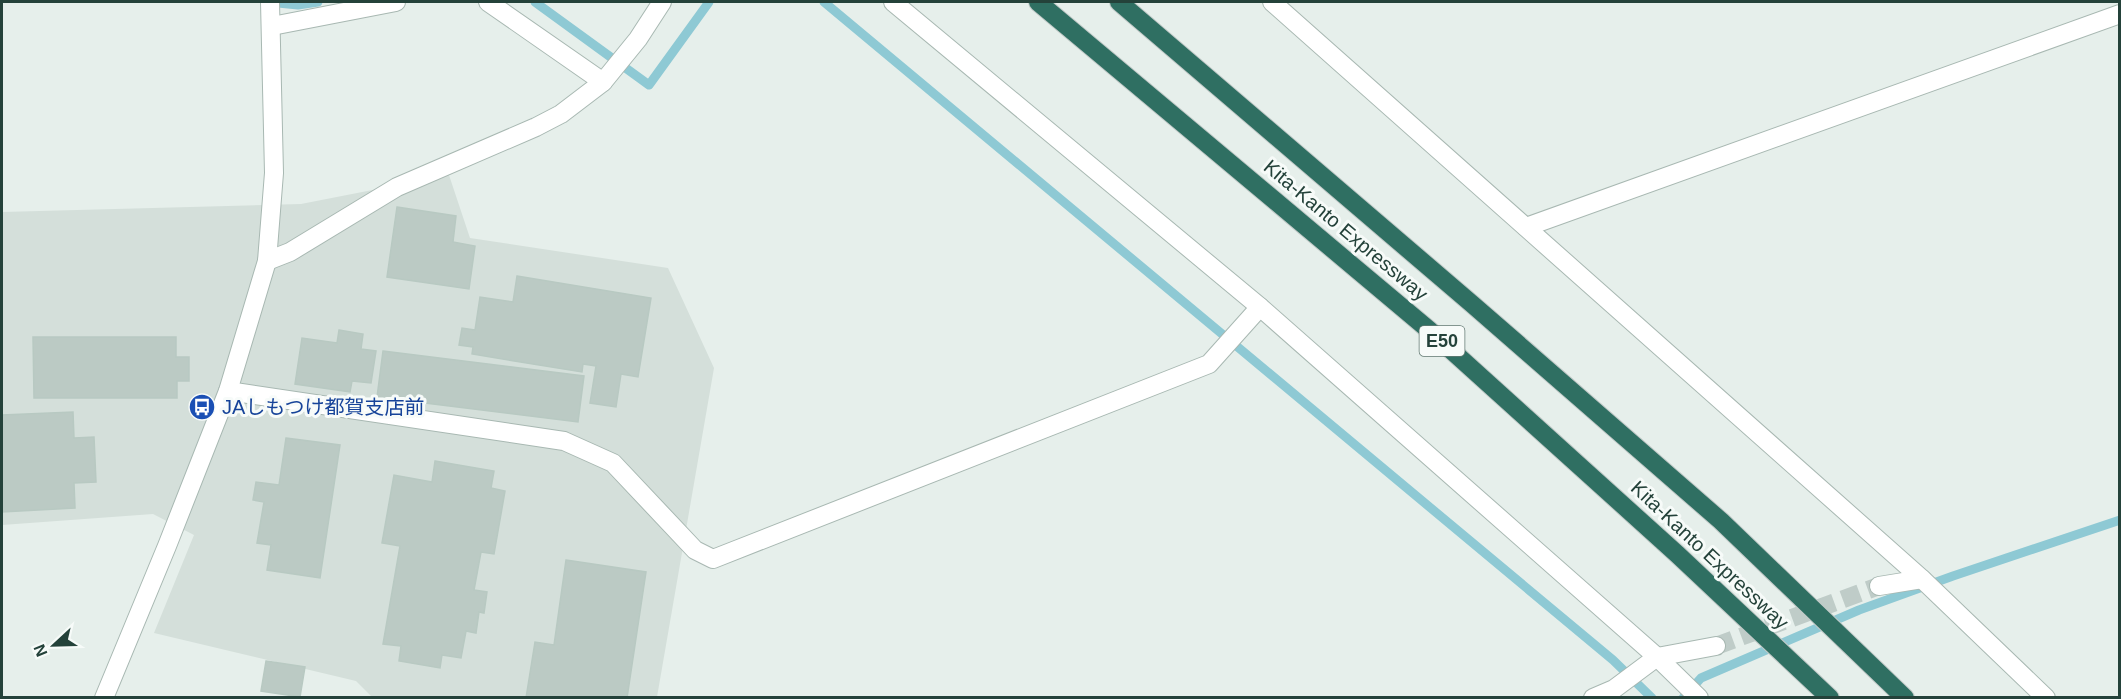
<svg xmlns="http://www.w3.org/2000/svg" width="2121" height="699" font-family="Helvetica,'Noto Sans JP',sans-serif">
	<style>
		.built { fill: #d4dfda }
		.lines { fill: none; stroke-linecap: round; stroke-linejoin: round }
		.stream { stroke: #8ec9d4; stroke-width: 9 }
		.building { fill: #bbcac4; stroke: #b8c9c2; stroke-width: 1.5 }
		.minor-tunnel { stroke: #bfccc8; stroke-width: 18; stroke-dasharray: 18 9; stroke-linecap: butt }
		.minor-casing { stroke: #a8b8b2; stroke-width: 20 }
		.motorway-casing { stroke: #c2cac8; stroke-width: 20 }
		.minor { stroke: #fff; stroke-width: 18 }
		.motorway { stroke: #2f6f62; stroke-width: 18 }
		.labels { text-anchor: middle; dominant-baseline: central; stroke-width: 6; stroke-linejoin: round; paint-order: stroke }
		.shield { fill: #f7fbf9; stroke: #637a73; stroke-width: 1.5 }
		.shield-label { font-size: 18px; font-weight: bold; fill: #24423a }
		.street-label { font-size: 20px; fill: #24423a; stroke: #f7fbf9 }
		.transit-label { font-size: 20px; fill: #164399; stroke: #f7fbf9; text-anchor: start }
	</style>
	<rect width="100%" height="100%" fill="#e6efeb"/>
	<polygon class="built" points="449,175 470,238 668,268 714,368 657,697 372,697 356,681 154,633 194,535 153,514 2,525 2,212 301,204"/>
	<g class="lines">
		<g class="stream">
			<polyline points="268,2 298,5 318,2"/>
			<polyline points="535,2 649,85 709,2"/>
			<polyline points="824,2 1613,660 1652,698"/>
			<polyline points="1683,698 1701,678 1859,610 1953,576 2120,520"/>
		</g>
	</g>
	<g class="building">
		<polygon points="397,207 456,216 453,242 475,246 469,289 387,277"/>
		<polygon points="517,276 651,298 638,377 621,374 616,407 590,403 596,366 583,364 582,372 472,354 473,347 459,345 462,328 475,330 480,297 513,302"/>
		<polygon points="339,330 363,334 361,349 376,351 371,383 352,381 350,392 295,384 302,338 337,343"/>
		<polygon points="33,337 176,337 176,357 189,357 189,381 177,381 177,398 34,398"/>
		<polygon points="383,351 584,376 578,422 377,397"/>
		<polygon points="73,412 74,438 94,437 96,482 74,483 75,508 2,512 2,415"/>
		<polygon points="286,438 340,445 320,578 267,570 271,545 257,543 264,502 253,500 256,482 279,485"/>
		<polygon points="435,461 494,471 491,488 505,491 494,554 481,552 474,590 487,592 484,613 479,612 476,633 466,631 461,658 442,655 440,668 399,661 401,646 383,644 400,546 382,543 394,475 432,482"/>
		<polygon points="566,560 646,572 627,698 526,698 535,642 554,645"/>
		<polygon points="266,661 305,667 300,697 261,691"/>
	</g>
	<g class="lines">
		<polyline class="minor-tunnel" points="1716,646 1879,586"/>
		<defs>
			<g id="minor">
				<polyline points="488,2 603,82 638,39 662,2"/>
				<polyline points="893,2 1260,307 1657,657 1699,698"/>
				<polyline points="1272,2 1922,579 2046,698"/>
				<polyline points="272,26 396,2"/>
				<polyline points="1526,227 2120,14"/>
				<polyline points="267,261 290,252 397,187 536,127 561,114 603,82"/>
				<polyline points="228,391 564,441 613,463 695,550 713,559 1209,364 1260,307"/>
				<polyline points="1879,586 1922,579"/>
				<polyline points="104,698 167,546 228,391 267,261 274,173 270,2"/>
				<polyline points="1593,698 1614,689 1657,657 1716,646"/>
			</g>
			<g id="motorway">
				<polyline points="1038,2 1429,330 1677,554 1830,698"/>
				<polyline points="1119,2 1472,304 1721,521 1905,698"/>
			</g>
		</defs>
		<use href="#minor" class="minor-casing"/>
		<use href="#motorway" class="motorway-casing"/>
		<use href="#minor" class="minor"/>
		<use href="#motorway" class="motorway"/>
	</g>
	<defs>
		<symbol id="bus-disc" viewBox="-11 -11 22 22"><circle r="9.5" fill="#1a4fb4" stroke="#f7fbf9"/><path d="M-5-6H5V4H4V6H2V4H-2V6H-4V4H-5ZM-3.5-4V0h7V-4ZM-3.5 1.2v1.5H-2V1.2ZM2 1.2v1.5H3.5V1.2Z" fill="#fff"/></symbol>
	</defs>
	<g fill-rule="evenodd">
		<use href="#bus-disc" x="187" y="392" width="30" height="30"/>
	</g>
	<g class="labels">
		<rect class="shield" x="1419.5" y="326" width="45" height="30" rx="4.5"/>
		<g class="shield-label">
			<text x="1442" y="341">E50</text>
		</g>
		<g class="street-label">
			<text transform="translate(1346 230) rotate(40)">Kita-Kanto Expressway</text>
			<text transform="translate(1710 555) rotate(43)">Kita-Kanto Expressway</text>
		</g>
		<g class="transit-label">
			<text x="222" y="407">JAしもつけ都賀支店前</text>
		</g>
	</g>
	<rect width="2121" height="699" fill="none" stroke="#24423a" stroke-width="6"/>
	<g transform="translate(54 645) rotate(248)" stroke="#f7fbf9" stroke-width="4.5" paint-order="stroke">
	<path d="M0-4.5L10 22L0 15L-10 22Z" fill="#24423a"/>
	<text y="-9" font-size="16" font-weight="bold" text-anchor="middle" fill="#24423a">N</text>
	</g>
</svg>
